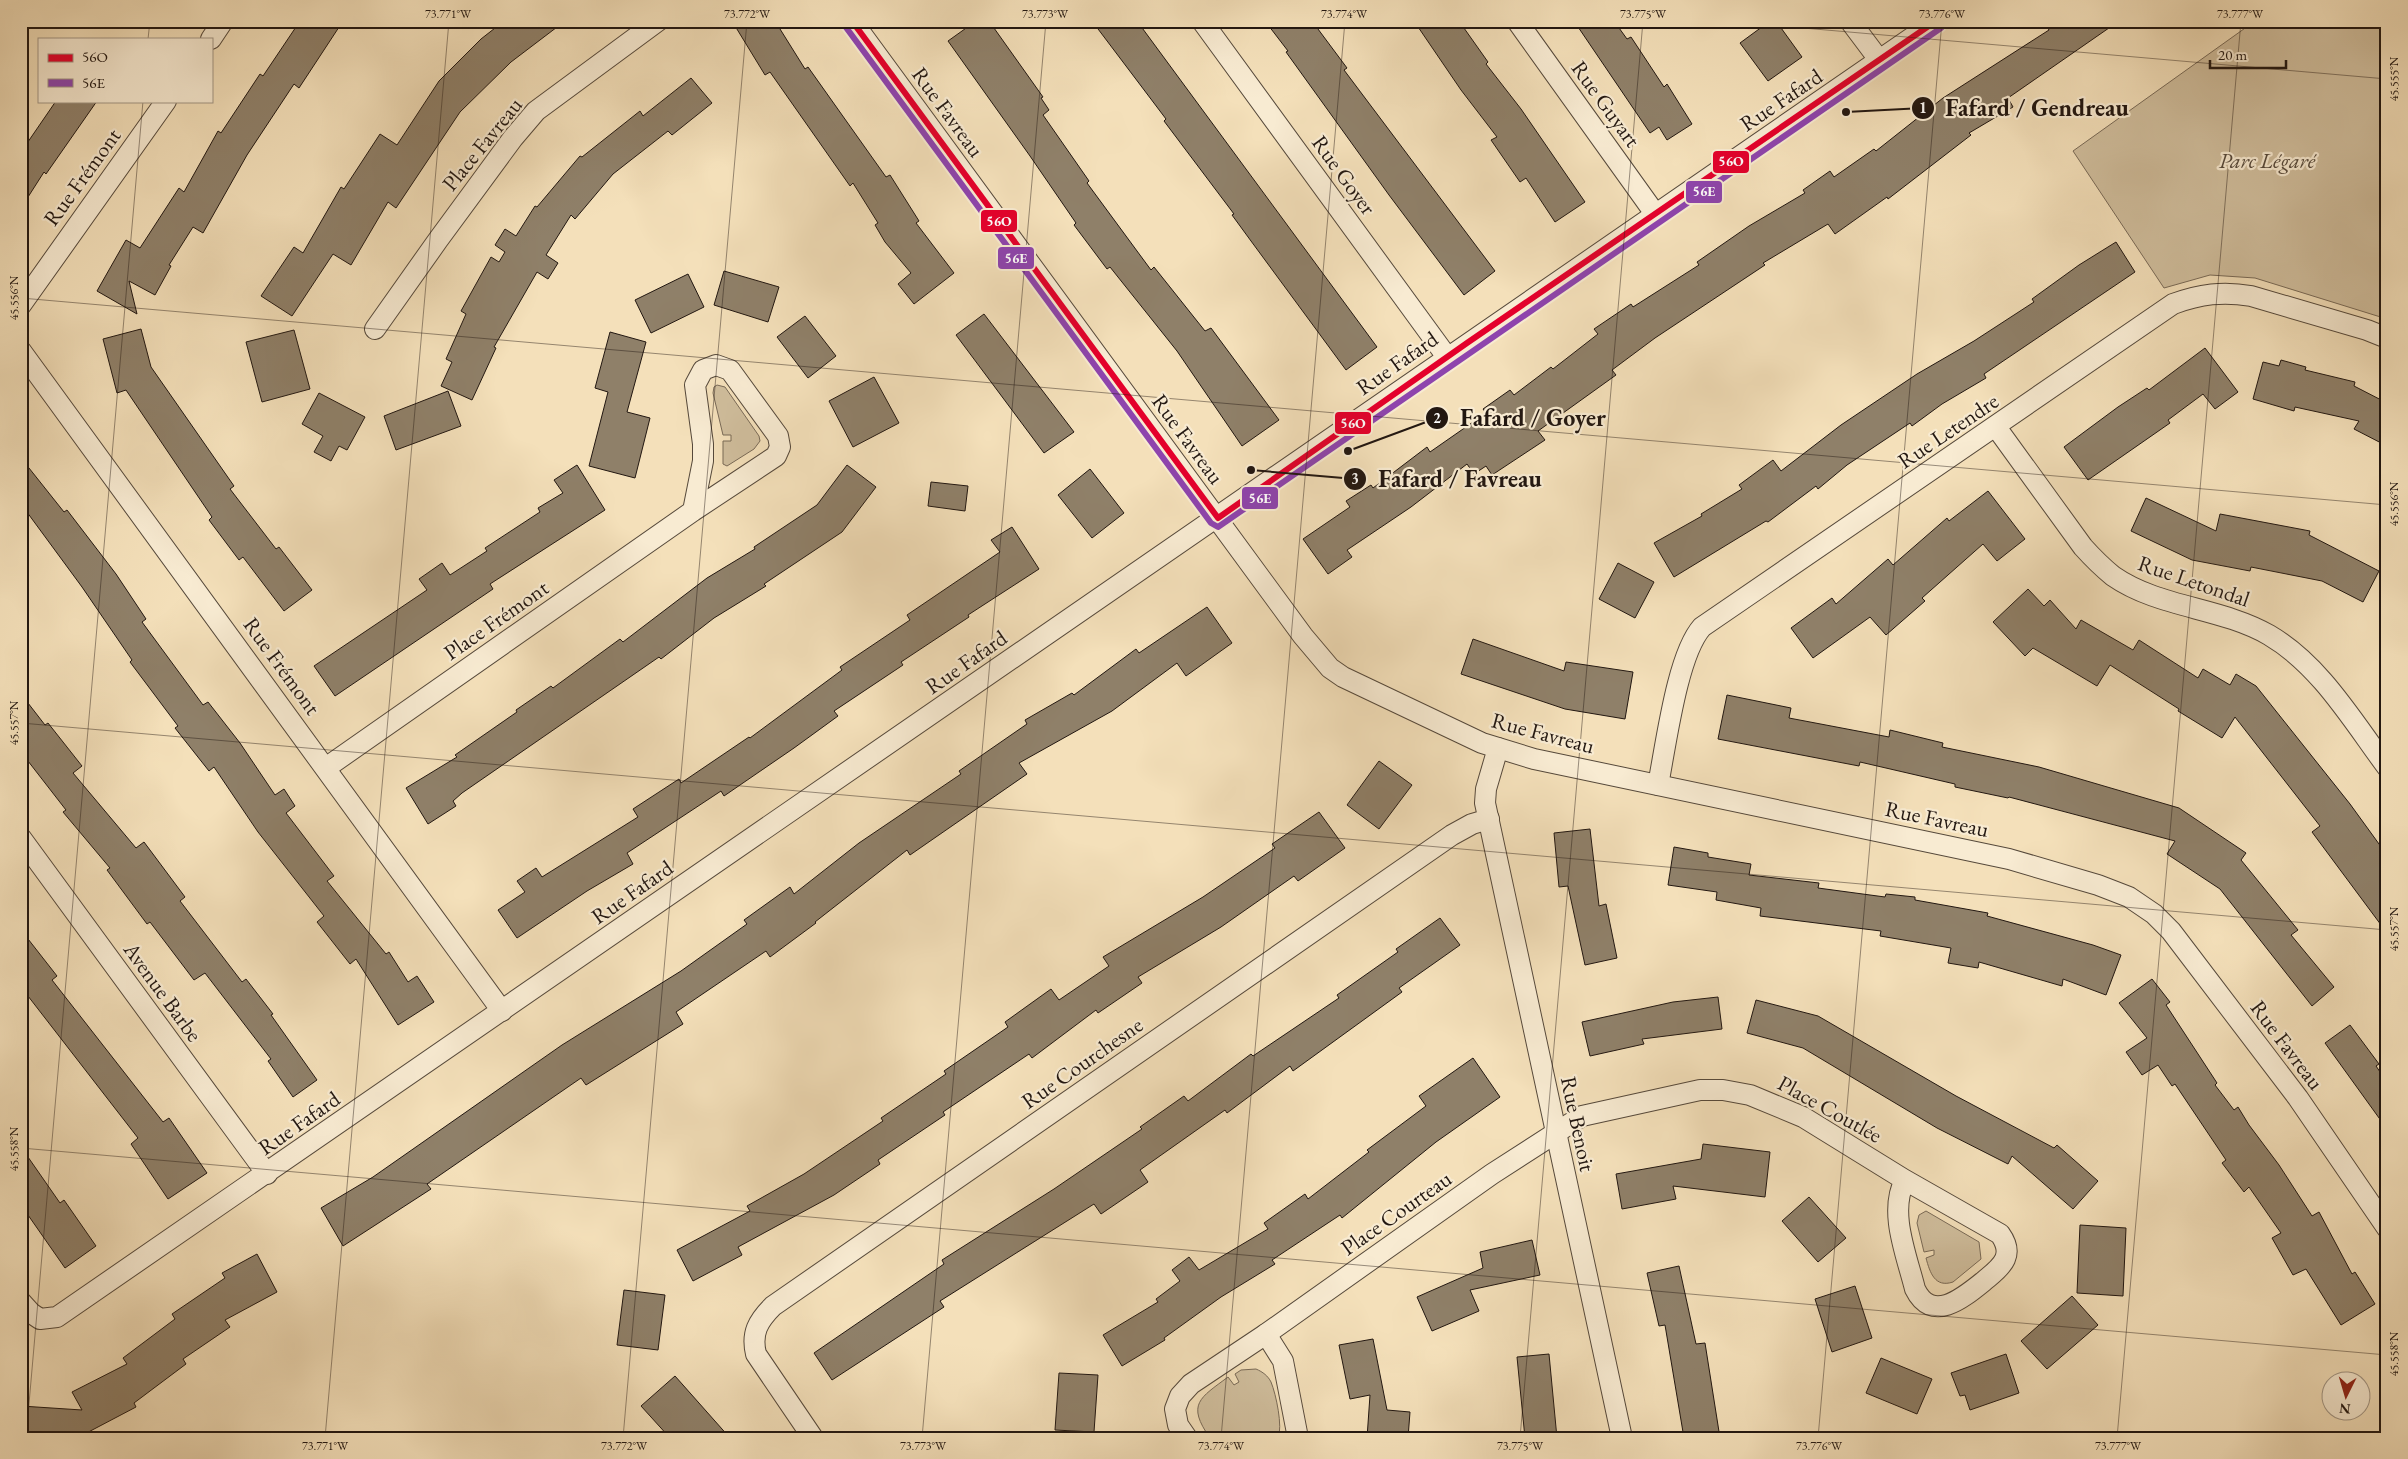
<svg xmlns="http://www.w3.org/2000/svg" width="2408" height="1459" font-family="'EB Garamond',serif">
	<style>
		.green { fill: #d0be9d; stroke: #796a57 }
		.building { fill: #8f8069; stroke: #221711 }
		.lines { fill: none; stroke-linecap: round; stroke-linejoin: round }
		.minor-casing { stroke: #56493b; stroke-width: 22 }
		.minor { stroke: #f8ebd2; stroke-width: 20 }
		.bus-1-casing { stroke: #f8ebd2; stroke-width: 10 }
		.bus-2-casing { stroke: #f8ebd2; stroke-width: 10 }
		.bus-1 { stroke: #e4002b; stroke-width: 6 }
		.bus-2 { stroke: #8e44ad; stroke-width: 6 }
		.ticks { fill: none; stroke: #221711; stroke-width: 1; stroke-opacity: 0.45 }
		.labels { text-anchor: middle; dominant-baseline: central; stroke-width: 4.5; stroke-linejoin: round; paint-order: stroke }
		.street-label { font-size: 22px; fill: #221711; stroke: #f8ebd2 }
		.park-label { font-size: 22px; font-style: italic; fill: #56493b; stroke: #f8ebd2 }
		.leader { fill: none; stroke: #221711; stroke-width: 2 }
		.callout-dot { fill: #221711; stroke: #f8ebd2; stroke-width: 2 }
		.mark-label { font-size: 15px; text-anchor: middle; font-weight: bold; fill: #fff }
		.callout-label { font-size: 24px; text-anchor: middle; font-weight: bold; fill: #221711; stroke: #f8ebd2; stroke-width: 4.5; stroke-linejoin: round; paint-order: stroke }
		.line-badge { stroke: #f8ebd2; stroke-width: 2 }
		.badge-label { font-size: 14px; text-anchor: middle; font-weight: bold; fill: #fff }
		.neatline { fill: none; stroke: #221711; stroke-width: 2 }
		.ticks-label { font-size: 12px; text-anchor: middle; fill: #221711 }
	</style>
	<rect width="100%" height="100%" fill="#f4e0ba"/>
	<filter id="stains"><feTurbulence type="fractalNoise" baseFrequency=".004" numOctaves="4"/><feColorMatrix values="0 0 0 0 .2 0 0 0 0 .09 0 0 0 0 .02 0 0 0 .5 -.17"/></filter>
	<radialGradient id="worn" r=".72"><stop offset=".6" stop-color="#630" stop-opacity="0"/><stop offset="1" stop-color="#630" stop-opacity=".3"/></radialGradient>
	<g class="green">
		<polygon points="2255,21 2387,21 2387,319 2255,278 2210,275 2164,288 2073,151"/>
		<polygon points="717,385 725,387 759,436 760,441 754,449 727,466 723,464 723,441 731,441 731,435 723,435 713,393 714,387"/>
		<path d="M 1926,1211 L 1979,1242 L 1981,1259 L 1953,1282 C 1935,1288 1930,1273 1926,1258 L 1934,1255 L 1934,1250 L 1924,1252 L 1917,1223 L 1919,1215 Z"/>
		<path d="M 1256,1369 C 1263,1372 1268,1376 1271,1382 C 1276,1394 1283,1427 1278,1438 L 1210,1438 C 1186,1404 1200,1398 1228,1377 L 1234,1385 L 1239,1382 L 1235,1374 L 1241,1370 Z"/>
	</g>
	<g class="building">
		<polygon points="300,21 343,21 299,88 294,84 247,155 203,233 193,227 169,265 171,266 155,295 129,281 137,314 97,291 126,240 140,248 179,188 184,192 218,131 221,133 260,74 263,76"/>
		<polygon points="504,21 565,21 511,62 460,112 396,208 388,202 351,265 333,254 292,316 261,296 294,247 303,253 341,187 344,189 380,134 397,145 439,81 481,39"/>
		<polygon points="732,21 775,21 805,69 808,67 886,177 890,175 919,221 916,223 954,273 914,304 898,284 911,273 885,242 875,225 878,223 853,183 850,186 770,72 765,75"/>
		<polygon points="976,21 989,21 1043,97 1041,98 1049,110 1043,115 1089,181 1087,183 1151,270 1154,267 1205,331 1211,328 1279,420 1242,446 1177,351 1110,267 1107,269 1074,225 1076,223 1030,156 948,41"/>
		<polygon points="1092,21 1137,21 1377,347 1346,370 1251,241 1232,215 1234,214 1164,121 1166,119"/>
		<polygon points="1265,21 1312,21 1347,68 1344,70 1495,271 1464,295 1389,195 1286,52 1288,51"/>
		<polygon points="1414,21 1459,21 1488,62 1486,64 1521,109 1585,202 1555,222 1526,178 1520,182 1491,140 1497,137 1461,90"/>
		<polygon points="1574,21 1614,21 1627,39 1631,37 1664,87 1667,84 1692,124 1667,140 1659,127 1650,133"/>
		<polygon points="1770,21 1776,21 1802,57 1768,81 1740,43"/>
		<polygon points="2044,21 2119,21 2008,98 2013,107 1969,133 1971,135 1888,199 1887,197 1835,234 1828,224 1763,263 1765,265 1655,338 1612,370 1616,375 1538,431 1545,440 1492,475 1486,466 1474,474 1467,464 1411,507 1347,550 1352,557 1328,574 1303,539 1350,507 1346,501 1371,485 1373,488 1427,447 1430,452 1486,413 1483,409 1510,390 1514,395 1551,367 1553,369 1598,334 1594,329 1631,304 1633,307 1699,265 1697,262 1749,226 1805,193 1803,190 1830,171 1834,177 1874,149 1876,151 1943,98 2049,30"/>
		<polygon points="691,78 712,103 672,135 668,131 613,174 575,219 571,215 546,255 558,263 548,279 537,272 494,347 496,348 472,400 441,386 452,362 446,359 466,314 461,311 491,257 499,262 505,252 495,245 505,229 516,236 535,206 537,207 580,156 582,157 640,111 643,116"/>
		<polygon points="56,101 97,101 46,174 44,172 21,208 21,152"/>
		<polygon points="2116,242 2135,272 1984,374 1986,378 1942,404 1912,426 1910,423 1847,465 1818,489 1816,486 1768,522 1766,521 1674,577 1654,543 1702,516 1701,514 1742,489 1739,485 1773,460 1781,471 1841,425 1917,374 1974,341 2034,302 2032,299 2079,265"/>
		<polygon points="724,271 779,287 768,322 714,305"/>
		<polygon points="688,274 704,307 651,333 635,300"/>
		<polygon points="984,314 1074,432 1044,453 956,335"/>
		<polygon points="805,316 836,356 808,378 777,337"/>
		<polygon points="141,329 151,367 234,486 230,489 276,549 279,547 312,590 284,611 243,557 239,560 209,520 212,517 126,390 117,393 103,339"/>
		<polygon points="294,330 310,389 262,402 246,342"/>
		<polygon points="610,332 646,342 627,412 650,418 635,478 589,466 608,392 595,388"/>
		<polygon points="2205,348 2238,392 2215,409 2203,394 2168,420 2170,423 2088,480 2064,447 2118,407 2147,388 2149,390"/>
		<polygon points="2281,360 2306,367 2305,370 2355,382 2354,386 2387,403 2387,446 2354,429 2359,421 2295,407 2294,411 2253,399 2263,362 2279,366"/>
		<polygon points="874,377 899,423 853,447 829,401"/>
		<polygon points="448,391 461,426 396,450 384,416"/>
		<polygon points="319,393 365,417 347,450 339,446 331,461 314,452 323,436 302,424"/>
		<polygon points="21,458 64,512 67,510 116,574 146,619 142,622 203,705 208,702 240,743 275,795 284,789 295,806 286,813 334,876 327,881 386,954 389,952 408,982 417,976 434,1002 398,1025 356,959 350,964 317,922 324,916 258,832 214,767 209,771 175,728 178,726 130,662 132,660 82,587 21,504"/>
		<polygon points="577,465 605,510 490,584 493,589 335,696 314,666 427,590 419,579 442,563 450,575 487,551 485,548 540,512 538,508 563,493 554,480"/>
		<polygon points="847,465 876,487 842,532 764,584 766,586 714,618 661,659 659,657 462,793 453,801 456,806 428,824 406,788 457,757 455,755 517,712 516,710 551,686 553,688 620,639 623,642 707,578 755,549 754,547 817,505"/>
		<polygon points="1090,469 1124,513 1092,538 1058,495"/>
		<polygon points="931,482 968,486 965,511 928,506"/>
		<polygon points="1988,491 2025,539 1997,561 1983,544 1922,598 1925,601 1886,635 1870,617 1813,658 1791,628 1832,598 1836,604 1888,559 1893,565 1947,518 1949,521"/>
		<polygon points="2146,498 2216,531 2220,514 2310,531 2309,535 2379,571 2363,602 2322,581 2251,567 2250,571 2192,560 2131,531"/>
		<polygon points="1012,527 1039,569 968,615 969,617 901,662 903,665 834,711 838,716 794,748 724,796 721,791 627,853 633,864 587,891 517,938 498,910 525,892 517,881 536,868 542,877 638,817 633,809 679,779 681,783 749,737 750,738 842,670 840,667 910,620 907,615 1000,552 991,540"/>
		<polygon points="1618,563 1654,582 1635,618 1599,599"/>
		<polygon points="2028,589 2044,606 2050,600 2076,629 2081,620 2133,650 2139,640 2198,678 2203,669 2230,685 2236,674 2256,686 2350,804 2387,855 2387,933 2312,832 2320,826 2235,717 2222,738 2178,711 2179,709 2110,665 2097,686 2033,648 2025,656 1993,622"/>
		<polygon points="1207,607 1232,643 1186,676 1177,663 1112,711 1019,763 1027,774 910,855 907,850 815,922 816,923 770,957 766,951 676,1012 683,1024 586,1085 581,1078 427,1184 431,1189 343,1246 321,1208 373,1177 562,1045 681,971 747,924 744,920 790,887 794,894 859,843 961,774 959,771 1027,724 1025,720 1072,693 1074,695 1136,649 1139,653"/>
		<polygon points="1473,639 1564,671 1566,662 1633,672 1625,719 1565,709 1461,674"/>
		<polygon points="21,694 45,725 48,723 82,766 73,773 136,848 144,842 185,897 180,901 242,982 246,979 273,1014 271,1015 317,1080 293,1097 268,1061 271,1059 205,973 194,980 150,922 147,924 107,870 110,868 63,812 66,810 21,752"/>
		<polygon points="1727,695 1791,708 1789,718 1889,737 1890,730 1943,743 1942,747 2039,767 2179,808 2246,853 2241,860 2298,930 2291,935 2334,987 2312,1006 2220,889 2167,854 2175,841 2009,797 2008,798 1955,787 1955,784 1860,762 1859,766 1718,739"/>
		<polygon points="1379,761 1412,785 1379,829 1347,805"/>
		<polygon points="1319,812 1345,848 1298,881 1294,876 1221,927 1138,977 1142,983 1098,1013 1096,1010 1032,1058 1029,1054 943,1112 945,1115 878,1160 880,1164 834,1195 738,1247 742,1255 693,1281 677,1250 750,1211 747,1206 804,1174 883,1121 881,1118 946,1074 944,1071 1008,1027 1005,1022 1051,989 1059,1000 1109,966 1103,957 1203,897 1275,848 1272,844"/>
		<polygon points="1590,829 1599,906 1606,904 1617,958 1585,965 1568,886 1559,887 1554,833"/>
		<polygon points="1674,847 1708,853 1708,857 1751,864 1749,875 1819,883 1818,888 1885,897 1886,894 1915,897 1915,900 1988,913 1987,916 2093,945 2121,955 2106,995 2063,979 2062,986 1979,962 1978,968 1948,963 1951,948 1880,936 1881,931 1760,916 1761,908 1716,900 1717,892 1668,885"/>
		<polygon points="1440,918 1460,945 1399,988 1402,992 1293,1071 1290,1066 1227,1113 1225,1110 1140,1170 1148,1182 1101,1214 1094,1204 940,1301 944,1307 832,1380 814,1353 944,1264 942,1260 1054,1189 1142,1129 1140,1127 1184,1096 1188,1101 1251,1054 1253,1056 1339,998 1337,995 1398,952 1396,949"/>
		<polygon points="21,930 57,976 52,980 163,1122 169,1118 207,1173 168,1199 131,1144 138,1138 21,987"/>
		<polygon points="2152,979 2170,1002 2166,1005 2217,1083 2215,1085 2234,1110 2238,1107 2249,1125 2279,1165 2312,1216 2319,1212 2352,1274 2355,1272 2375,1304 2341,1325 2306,1269 2293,1275 2272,1238 2281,1233 2249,1187 2244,1192 2222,1163 2226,1160 2175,1084 2172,1086 2158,1065 2142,1075 2126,1052 2147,1038 2119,1003"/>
		<polygon points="1718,997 1722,1029 1642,1039 1644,1044 1590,1056 1582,1022 1673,1002"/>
		<polygon points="1756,1000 1818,1016 1956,1096 2054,1148 2057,1145 2098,1181 2073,1209 2012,1156 2008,1164 1937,1128 1803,1048 1747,1033"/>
		<polygon points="2350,1025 2379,1064 2376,1066 2387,1082 2387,1129 2325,1043"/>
		<polygon points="1473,1058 1500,1097 1436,1142 1342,1218 1340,1215 1272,1260 1275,1264 1221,1297 1164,1338 1165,1340 1122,1366 1103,1335 1158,1302 1156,1299 1180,1281 1172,1270 1189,1257 1199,1270 1268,1229 1264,1223 1305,1194 1308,1199 1369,1152 1367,1150 1426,1106 1419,1096"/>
		<polygon points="1703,1144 1770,1152 1765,1197 1673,1186 1676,1199 1622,1209 1616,1174 1701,1159"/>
		<polygon points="21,1147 60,1203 64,1200 96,1246 65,1268 21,1205"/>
		<polygon points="1809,1197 1846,1238 1818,1262 1782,1221"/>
		<polygon points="2080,1225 2126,1228 2123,1296 2077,1293"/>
		<polygon points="1532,1240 1540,1275 1470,1290 1479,1311 1432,1331 1417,1297 1483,1268 1480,1252"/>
		<polygon points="257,1254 277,1292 225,1320 230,1327 183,1359 186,1364 134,1403 136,1407 77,1438 21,1438 21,1406 82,1410 72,1392 127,1364 123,1358 175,1319 172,1314 225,1278 222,1273"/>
		<polygon points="1679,1266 1696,1344 1705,1343 1720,1438 1684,1438 1665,1325 1659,1326 1647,1273"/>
		<polygon points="1855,1286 1872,1338 1832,1352 1815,1299"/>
		<polygon points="624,1290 665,1295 658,1350 617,1345"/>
		<polygon points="2072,1296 2098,1325 2047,1369 2021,1341"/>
		<polygon points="1373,1339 1387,1410 1410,1412 1408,1438 1367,1438 1370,1395 1350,1399 1339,1345"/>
		<polygon points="1549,1354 1557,1438 1525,1438 1517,1357"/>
		<polygon points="2006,1354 2019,1393 1970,1410 1965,1395 1960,1396 1951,1373"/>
		<polygon points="1881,1358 1932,1379 1917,1414 1866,1393"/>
		<polygon points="1059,1373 1098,1375 1094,1432 1055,1430"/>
		<polygon points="675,1376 730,1438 670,1438 641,1406"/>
	</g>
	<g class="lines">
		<defs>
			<g id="minor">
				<polyline points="852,21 1303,636 1330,668 1343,677 1482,743 1534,759 2009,859 2098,885 2129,897 2154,914 2171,931 2298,1098 2387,1228"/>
				<polyline points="1202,21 1447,357"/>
				<polyline points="1517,21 1656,215"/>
				<polyline points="1850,21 1880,61"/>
				<polyline points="211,39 223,21"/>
				<polyline points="21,305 166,101"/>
				<polyline points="375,329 438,240 513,138 536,111 658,21"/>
				<polyline points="21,351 502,1011"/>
				<path d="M 1996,427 L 2083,547 C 2092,557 2102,567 2113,576 C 2159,608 2220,607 2269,635 C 2320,665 2352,720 2387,767"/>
				<polyline points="1498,748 1486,789 1485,803 1622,1438"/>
				<polyline points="327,767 693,511 776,456 780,447 778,436 730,370 716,365 703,370 695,385 703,444 703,461 693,511"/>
				<path d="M 1658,785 C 1666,745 1677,655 1702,627 L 2173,304 C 2200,294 2223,291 2251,296 L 2367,330 L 2387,338"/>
				<polyline points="21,838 267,1174"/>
				<polyline points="21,1302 31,1313 40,1319 57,1317 1936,21"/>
				<polyline points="1266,1334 1283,1361 1298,1438"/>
				<path d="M 813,1438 L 756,1354 C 751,1333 758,1321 773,1306 L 1452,835 L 1472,824 L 1489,819"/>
				<path d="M 1187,1438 L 1178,1425 L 1175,1409 L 1180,1396 L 1191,1384 L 1266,1334 L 1492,1174 L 1582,1116 L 1700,1090 L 1723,1090 L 1750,1095 L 1803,1117 L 1905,1180 L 2000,1234 C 2005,1241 2009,1250 2005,1259 C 2001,1268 1991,1275 1984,1281 C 1963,1298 1932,1324 1915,1289 C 1907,1256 1888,1212 1905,1180"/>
			</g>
		</defs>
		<use href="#minor" class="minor-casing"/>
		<use href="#minor" class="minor"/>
		<defs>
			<polyline id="bus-1" points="852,21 1218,518 1467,343 1936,21"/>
			<polyline id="bus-2" points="845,26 1211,523 1218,527 1941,28"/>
		</defs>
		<use href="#bus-1" class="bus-1-casing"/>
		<use href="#bus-2" class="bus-2-casing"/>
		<use href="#bus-1" class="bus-1"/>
		<use href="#bus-2" class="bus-2"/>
	</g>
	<path class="ticks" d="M 1723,21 L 2387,79M 148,39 L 150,21M 21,298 L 2387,505M 21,723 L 2387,930M 21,1148 L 2387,1355M 26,1438 L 143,101M 325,1438 L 449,21M 623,1438 L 747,21M 922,1438 L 1046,21M 1221,1438 L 1345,21M 1520,1438 L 1643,21M 1818,1438 L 1942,21M 2117,1438 L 2241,21"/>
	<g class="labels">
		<g class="street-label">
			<text transform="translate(1781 100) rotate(-34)">Rue Fafard</text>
			<text transform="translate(1606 104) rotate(54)">Rue Guyart</text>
			<text transform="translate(948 112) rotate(54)">Rue Favreau</text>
			<text transform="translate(482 144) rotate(-51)">Place Favreau</text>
			<text transform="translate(1344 175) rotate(54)">Rue Goyer</text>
			<text transform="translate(82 177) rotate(-54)">Rue Frémont</text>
			<text transform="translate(1397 363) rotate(-35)">Rue Fafard</text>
			<text transform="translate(1948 431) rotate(-34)">Rue Letendre</text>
			<text transform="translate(1188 439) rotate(54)">Rue Favreau</text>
			<text transform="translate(2194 581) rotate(19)">Rue Letondal</text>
			<text transform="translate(496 620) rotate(-35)">Place Frémont</text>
			<text transform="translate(966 662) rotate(-35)">Rue Fafard</text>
			<text transform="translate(282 666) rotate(54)">Rue Frémont</text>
			<text transform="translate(1543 733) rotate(15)">Rue Favreau</text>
			<text transform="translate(1937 819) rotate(12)">Rue Favreau</text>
			<text transform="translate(632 892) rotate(-35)">Rue Fafard</text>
			<text transform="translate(163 992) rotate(54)">Avenue Barbe</text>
			<text transform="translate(2287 1045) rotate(53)">Rue Favreau</text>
			<text transform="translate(1082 1063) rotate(-35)">Rue Courchesne</text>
			<text transform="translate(1830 1109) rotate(29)">Place Coutlée</text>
			<text transform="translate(299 1123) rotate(-35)">Rue Fafard</text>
			<text transform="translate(1578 1124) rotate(78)">Rue Benoit</text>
			<text transform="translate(1396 1213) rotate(-35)">Place Courteau</text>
		</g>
		<g class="park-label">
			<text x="2267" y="160">Parc Légaré</text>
		</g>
	</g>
	<path class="leader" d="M1846 112L1923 108M1348 451L1437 418M1251 470L1355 479"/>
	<g class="callout-dot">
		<circle cx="1846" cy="112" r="5"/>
		<circle cx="1348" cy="451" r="5"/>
		<circle cx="1251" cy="470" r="5"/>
		<circle cx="1923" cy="108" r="12"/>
		<circle cx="1437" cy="418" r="12"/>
		<circle cx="1355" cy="479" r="12"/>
	</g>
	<g class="mark-label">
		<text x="1923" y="113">1</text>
		<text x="1437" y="423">2</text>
		<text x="1355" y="484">3</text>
	</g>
	<g class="callout-label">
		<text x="2037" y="116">Fafard / Gendreau</text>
		<text x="1533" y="426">Fafard / Goyer</text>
		<text x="1460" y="487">Fafard / Favreau</text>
	</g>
	<g class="line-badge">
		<rect x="1712" y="150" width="38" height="24" rx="5" fill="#e4002b"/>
		<rect x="1685" y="180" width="38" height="24" rx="5" fill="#8e44ad"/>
		<rect x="980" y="209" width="38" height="24" rx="5" fill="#e4002b"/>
		<rect x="997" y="246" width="38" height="24" rx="5" fill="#8e44ad"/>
		<rect x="1334" y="411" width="38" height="24" rx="5" fill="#e4002b"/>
		<rect x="1241" y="486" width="38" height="24" rx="5" fill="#8e44ad"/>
	</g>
	<g class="badge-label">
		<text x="1731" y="166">56O</text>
		<text x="1704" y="196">56E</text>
		<text x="999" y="226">56O</text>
		<text x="1016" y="263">56E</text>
		<text x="1353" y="428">56O</text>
		<text x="1260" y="503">56E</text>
	</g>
	<rect width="2408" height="1459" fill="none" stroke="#f4e0ba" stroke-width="55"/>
	<rect x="38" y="38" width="175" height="65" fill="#f8ebd2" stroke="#a29685"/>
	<rect x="48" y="54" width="25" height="8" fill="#e4002b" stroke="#a29685"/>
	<text x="82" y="62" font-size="15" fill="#221711">56O</text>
	<rect x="48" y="79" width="25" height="8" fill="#8e44ad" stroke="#a29685"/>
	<text x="82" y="88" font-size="15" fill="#221711">56E</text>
	<g transform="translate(2346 1396) rotate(185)"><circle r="24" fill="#f8ebd2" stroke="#a29685"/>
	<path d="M0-4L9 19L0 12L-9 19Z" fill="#8f2418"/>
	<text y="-8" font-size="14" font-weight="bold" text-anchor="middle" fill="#221711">N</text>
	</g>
	<path d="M2210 60v8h76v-8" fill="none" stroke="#221711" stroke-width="2.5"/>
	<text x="2218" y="60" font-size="15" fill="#221711" stroke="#f8ebd2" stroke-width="4" paint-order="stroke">20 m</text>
	<rect x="28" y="28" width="2352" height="1404" class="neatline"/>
	<g class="ticks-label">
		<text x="448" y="18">73.771°W</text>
		<text x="747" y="18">73.772°W</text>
		<text x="1045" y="18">73.773°W</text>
		<text x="1344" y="18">73.774°W</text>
		<text x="1643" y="18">73.775°W</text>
		<text x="1942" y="18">73.776°W</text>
		<text x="2240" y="18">73.777°W</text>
		<text transform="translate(2394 79) rotate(-90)" y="4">45.555°N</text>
		<text transform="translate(14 298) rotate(-90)" y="4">45.556°N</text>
		<text transform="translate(2394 504) rotate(-90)" y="4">45.556°N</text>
		<text transform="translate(14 723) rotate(-90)" y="4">45.557°N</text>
		<text transform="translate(2394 929) rotate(-90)" y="4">45.557°N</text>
		<text transform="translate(14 1149) rotate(-90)" y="4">45.558°N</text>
		<text transform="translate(2394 1354) rotate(-90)" y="4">45.558°N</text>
		<text x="325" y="1450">73.771°W</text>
		<text x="624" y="1450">73.772°W</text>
		<text x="923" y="1450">73.773°W</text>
		<text x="1221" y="1450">73.774°W</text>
		<text x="1520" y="1450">73.775°W</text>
		<text x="1819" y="1450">73.776°W</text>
		<text x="2118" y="1450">73.777°W</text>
	</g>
	<rect width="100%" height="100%" filter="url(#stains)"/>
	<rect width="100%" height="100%" fill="url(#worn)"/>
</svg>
